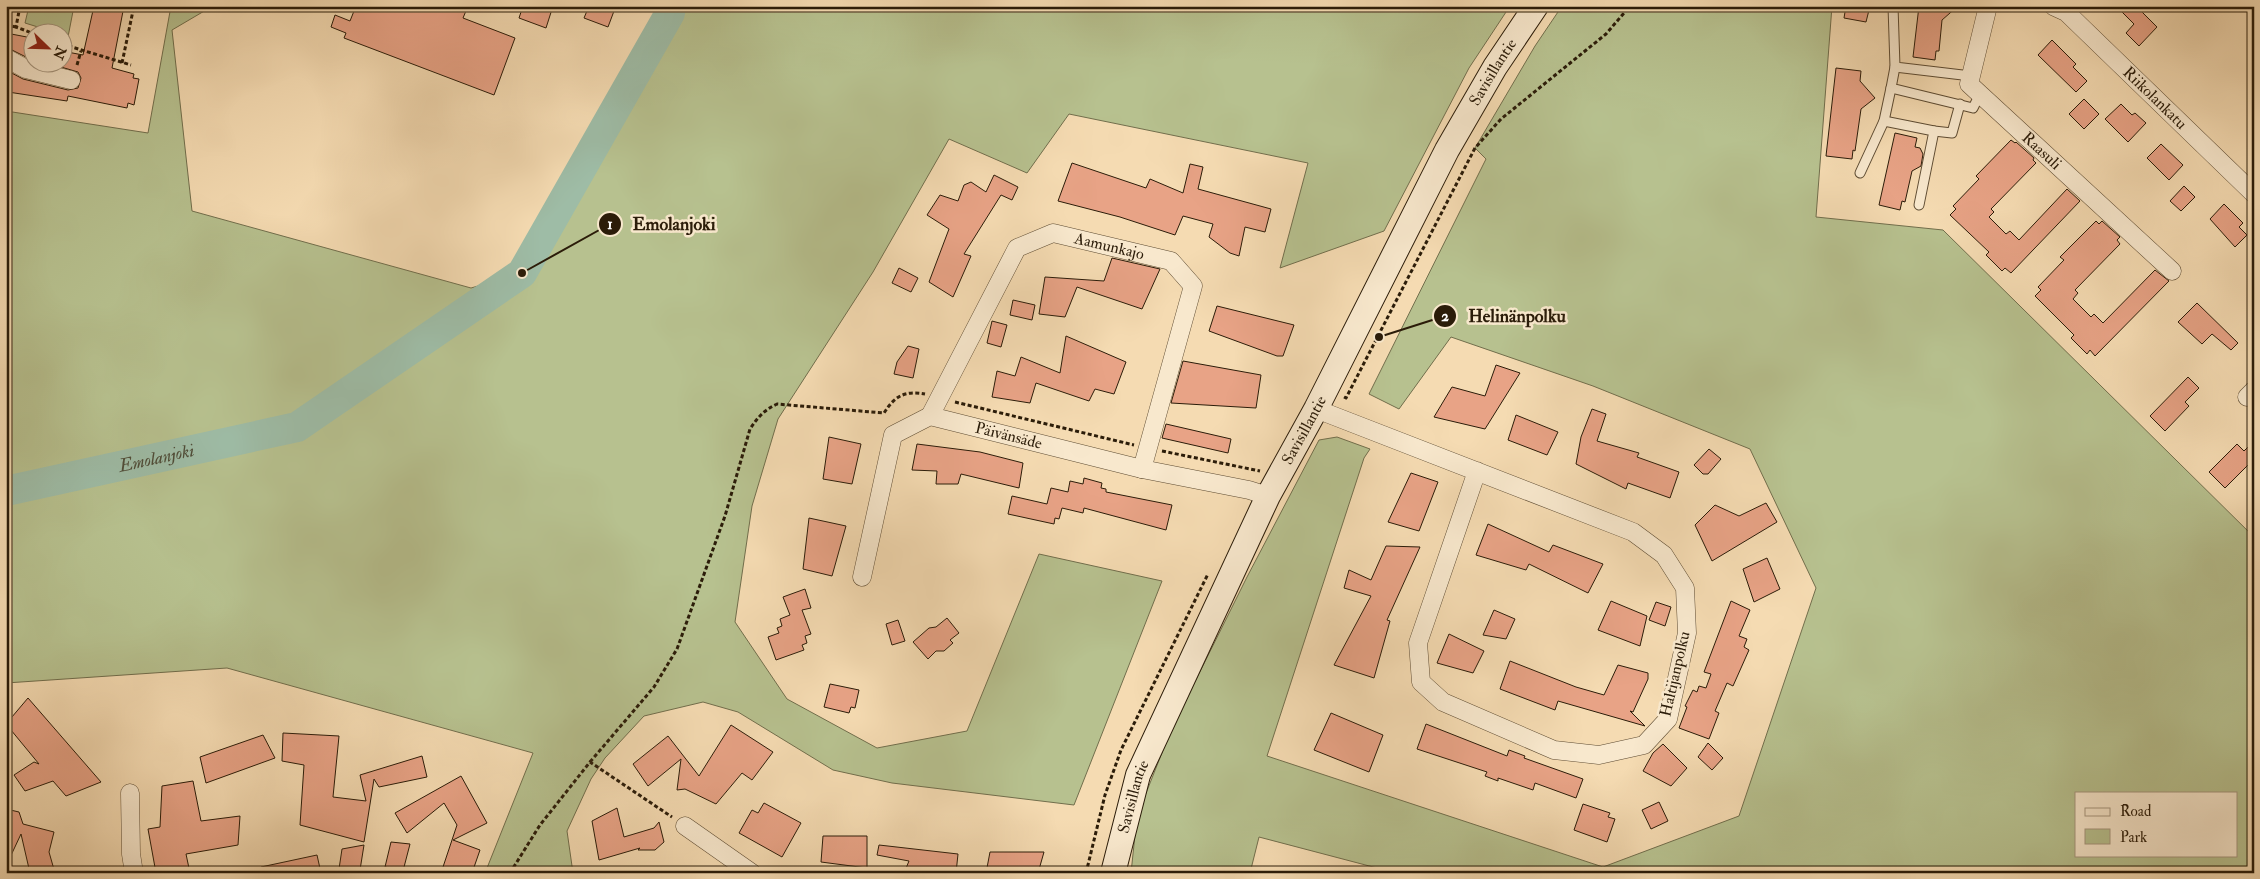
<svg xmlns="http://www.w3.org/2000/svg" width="2260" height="879" font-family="'IM FELL Double Pica',serif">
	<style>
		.green { fill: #b7c18f; stroke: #716e4c; fill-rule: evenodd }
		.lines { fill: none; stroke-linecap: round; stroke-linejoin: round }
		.river { stroke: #9ebca6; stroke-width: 30 }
		.building { fill: #e8a386; stroke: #2b1c09 }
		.lane-casing { stroke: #5e4c33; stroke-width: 11 }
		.street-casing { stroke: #5e4c33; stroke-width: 19 }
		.secondary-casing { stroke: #2b1c09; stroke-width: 26 }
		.path { stroke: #2b1c09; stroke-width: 3; stroke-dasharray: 4 2.5; stroke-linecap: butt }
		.lane { stroke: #f8e8cd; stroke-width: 9 }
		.street { stroke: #f8e8cd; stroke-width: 18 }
		.secondary { stroke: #f8e8cd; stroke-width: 24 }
		.labels { text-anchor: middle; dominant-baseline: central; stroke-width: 5; stroke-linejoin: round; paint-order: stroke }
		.street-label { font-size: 16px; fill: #2b1c09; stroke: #f8e8cd }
		.water-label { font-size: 18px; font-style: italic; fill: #4e4c38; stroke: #f8e8cd }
		.leader { fill: none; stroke: #2b1c09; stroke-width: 2 }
		.callout-dot { fill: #2b1c09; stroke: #f8e8cd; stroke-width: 2 }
		.mark-label { font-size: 15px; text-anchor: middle; font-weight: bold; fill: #fff }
		.callout-label { font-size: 18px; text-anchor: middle; font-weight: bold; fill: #2b1c09; stroke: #f8e8cd; stroke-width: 5; stroke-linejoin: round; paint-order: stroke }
	</style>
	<rect width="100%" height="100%" fill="#f5dbb2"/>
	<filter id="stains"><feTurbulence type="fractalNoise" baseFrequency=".004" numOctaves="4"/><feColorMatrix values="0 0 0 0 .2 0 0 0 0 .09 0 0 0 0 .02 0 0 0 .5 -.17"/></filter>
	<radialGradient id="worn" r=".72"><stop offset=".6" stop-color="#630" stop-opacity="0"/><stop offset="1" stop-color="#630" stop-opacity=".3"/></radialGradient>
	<g class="green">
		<polygon points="29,6 74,6 68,37 63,36 62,32 54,32 25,23"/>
		<polygon points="171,6 204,6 206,10 172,30 192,211 471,288 523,273 670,13 671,6 1510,6 1469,68 1384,231 1280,268 1308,163 1069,114 1027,173 949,139 873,272 778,419 752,506 735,622 787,699 877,748 967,731 1039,554 1162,581 1074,805 892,783 833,770 738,712 703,702 644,716 605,758 591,779 567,831 573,873 485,873 533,753 227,668 6,683 6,111 148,133"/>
		<path d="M 1562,6 L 1832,6 L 1816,217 L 1943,230 L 2254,537 L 2254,873 L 1396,873 L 1259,837 L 1250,873 L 1131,873 L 1137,816 L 1171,730 L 1247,577 L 1319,440 L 1337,437 L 1370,449 L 1364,458 L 1267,756 L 1603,867 L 1739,816 L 1816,588 L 1750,449 L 1593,386 L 1451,337 L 1399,409 L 1369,394 L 1486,159 L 1475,148 L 1535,46 ZM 2076,793 L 2236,793 L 2236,855 L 2076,855 Z"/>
	</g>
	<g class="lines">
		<path class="river" id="s1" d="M 6,491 L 297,427 L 522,273 L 670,13 L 671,6"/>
	</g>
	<g class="building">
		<polygon points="94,6 124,6 112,68 134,74 133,78 139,79 134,105 128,103 127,108 68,96 67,101 8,92 10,85 6,84 6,70 23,79 68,90 78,88 81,78 78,72 44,62 62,62 62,51 83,55"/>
		<polygon points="356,6 468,6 463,18 515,38 494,95 344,38 346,33 331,27 335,15 350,21"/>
		<polygon points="523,6 553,6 546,28 519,18"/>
		<polygon points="589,6 602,6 614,11 608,27 584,18"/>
		<polygon points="1846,6 1870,6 1866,22 1844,18"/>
		<polygon points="1919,6 1958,6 1942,20 1939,51 1936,51 1935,60 1913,57"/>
		<polygon points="2116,6 2136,6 2157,27 2139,46 2126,33 2134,24"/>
		<polygon points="6,33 32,38 32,60 6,47"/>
		<polygon points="2052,40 2076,64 2073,67 2087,81 2076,92 2038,55"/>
		<polygon points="1836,68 1861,71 1860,81 1875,98 1861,109 1855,151 1853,150 1852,159 1826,156"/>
		<polygon points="2084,99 2099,114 2084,129 2069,114"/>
		<polygon points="2121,104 2132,115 2135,113 2146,123 2128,142 2105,119"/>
		<polygon points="1895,133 1917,138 1915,147 1920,148 1923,154 1921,166 1912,171 1905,202 1902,201 1900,210 1879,205"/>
		<polygon points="2011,140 2015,143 2016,142 2034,158 2033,160 2036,163 1991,209 1994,212 1989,217 2006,234 2010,231 2019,240 2067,189 2080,201 2011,273 2005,268 2002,271 1986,255 1989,252 1950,215 1956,209 1953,206 1979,179 1976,176"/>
		<polygon points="2161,144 2183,165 2169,180 2147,158"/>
		<polygon points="1072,163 1146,188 1150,179 1183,193 1190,164 1203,167 1198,189 1271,209 1265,232 1245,227 1239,256 1230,253 1209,237 1213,224 1183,216 1175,235 1120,217 1058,201"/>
		<polygon points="994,175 1018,187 1012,200 1001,195 964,254 971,256 953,297 929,282 949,229 927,215 940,195 958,201 964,185 971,182 986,192"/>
		<polygon points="2184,186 2195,197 2181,211 2170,201"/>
		<polygon points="2224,204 2243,223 2239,227 2247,235 2235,247 2210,219"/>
		<polygon points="2096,221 2099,224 2102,221 2120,237 2117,240 2120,244 2075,290 2078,293 2073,299 2091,317 2094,314 2103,323 2155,270 2169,281 2095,356 2090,350 2087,354 2071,338 2074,335 2035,296 2041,290 2038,287 2064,260 2060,257"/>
		<polygon points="1112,258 1160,269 1142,309 1077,287 1065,317 1039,314 1045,277 1104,281"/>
		<polygon points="899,268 918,278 911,292 892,283"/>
		<polygon points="1013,300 1035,305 1032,320 1010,315"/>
		<polygon points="2197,303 2238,343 2231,350 2212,334 2202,344 2178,322"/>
		<polygon points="1217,306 1294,325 1283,356 1277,356 1209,331"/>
		<polygon points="992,321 1007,325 1001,347 987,343"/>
		<polygon points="1066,336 1126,362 1114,394 1095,389 1089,401 1036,383 1030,403 992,397 997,371 1015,376 1021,357 1060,373"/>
		<polygon points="908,346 919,349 913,378 894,374 897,362"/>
		<polygon points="1183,361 1261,375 1256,408 1171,403"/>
		<polygon points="1496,365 1520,373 1485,429 1434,417 1452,387 1485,396"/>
		<polygon points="2188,377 2199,388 2185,402 2189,406 2165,431 2150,416"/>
		<polygon points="1592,409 1606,414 1597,441 1639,453 1637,457 1679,472 1670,498 1628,483 1626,489 1576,464 1581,437"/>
		<polygon points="1516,415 1558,432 1547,455 1508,440"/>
		<polygon points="1166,424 1231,439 1228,453 1162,438"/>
		<polygon points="829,437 861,444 852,484 823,479"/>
		<polygon points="2254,441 2254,459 2225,488 2209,472 2237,444 2244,451"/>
		<polygon points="917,444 980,452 1023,463 1019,488 961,474 958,484 936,484 937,471 912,470"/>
		<polygon points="1709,449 1721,459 1708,474 1703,474 1694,465"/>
		<polygon points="1411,473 1438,482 1419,531 1388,522"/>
		<polygon points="1084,478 1102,483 1101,488 1106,489 1106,492 1172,505 1166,530 1084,508 1083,513 1062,508 1059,519 1055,518 1054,524 1008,514 1012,496 1047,504 1051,488 1068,492 1070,481 1083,484"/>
		<polygon points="1766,503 1777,522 1712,561 1695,525 1715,505 1739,516"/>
		<polygon points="809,518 846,526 832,576 803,569"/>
		<polygon points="1488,524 1549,552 1553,545 1603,564 1588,593 1529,564 1526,570 1476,555"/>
		<polygon points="1386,546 1420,547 1387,620 1390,621 1374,678 1334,665 1371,596 1344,588 1349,570 1371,580"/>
		<polygon points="1767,558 1780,589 1754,602 1743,569"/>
		<polygon points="805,589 811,608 802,610 811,634 805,636 807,643 802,645 804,650 776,660 768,637 779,633 777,628 782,626 780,619 790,615 783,597"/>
		<polygon points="1611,601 1647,616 1640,646 1598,630"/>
		<polygon points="1731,601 1750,610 1739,636 1747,639 1744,647 1749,650 1733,686 1727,683 1715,711 1719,713 1709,739 1679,728 1687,707 1685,706 1693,690 1697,692 1699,686 1706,688 1711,674 1704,672"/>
		<polygon points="1656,602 1671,607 1665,626 1649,620"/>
		<polygon points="1494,610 1515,619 1506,639 1483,635"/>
		<polygon points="947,618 959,633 950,640 953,643 944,651 936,651 928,659 913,642 929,628 936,627"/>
		<polygon points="898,620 905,641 892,645 886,624"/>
		<polygon points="1449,634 1484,651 1473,673 1437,663"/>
		<polygon points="1510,661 1576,687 1604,695 1618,665 1648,673 1648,679 1633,712 1630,711 1645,726 1558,701 1555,710 1500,689"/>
		<polygon points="830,684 859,690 855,708 851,707 849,713 824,707"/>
		<polygon points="28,698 101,782 66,796 53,781 25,791 14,775 34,762 39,764 6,724"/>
		<polygon points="1331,713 1383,735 1369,772 1314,750"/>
		<polygon points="1426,724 1507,756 1509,750 1525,756 1524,758 1583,779 1576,798 1535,783 1533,790 1498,778 1498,781 1485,776 1487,772 1417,749"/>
		<polygon points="731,725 773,752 752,780 742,773 716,804 685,789 677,790 681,759 648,786 633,764 668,736 699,776"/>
		<polygon points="283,733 339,736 333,797 366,801 360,775 422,756 427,777 379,787 374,779 364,842 300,825 304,765 282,761"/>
		<polygon points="263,735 275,758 206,783 200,757"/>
		<polygon points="1708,743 1723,758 1712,770 1698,757"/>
		<polygon points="1663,744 1687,768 1671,786 1643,771 1653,753"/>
		<polygon points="461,776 487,823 453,840 480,850 472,873 441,873 457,825 444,803 407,833 395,813"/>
		<polygon points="193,781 201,821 240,816 238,845 186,854 190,873 156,873 148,829 160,827 162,786"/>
		<polygon points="1659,802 1668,821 1651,829 1642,810"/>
		<polygon points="764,803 801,823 782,857 739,833 752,810 758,813"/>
		<polygon points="1583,804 1610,813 1608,817 1615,819 1607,842 1574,830"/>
		<polygon points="617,808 624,837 654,828 659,822 664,842 655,850 638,850 640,848 599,860 592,821"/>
		<polygon points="6,809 19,812 23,824 54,832 49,852 55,873 30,873 21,834 6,866"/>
		<polygon points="823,836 867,836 867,868 821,862"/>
		<polygon points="391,842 410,844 403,871 385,867"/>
		<polygon points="364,845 360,870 339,869 342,849"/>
		<polygon points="879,845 958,854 956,873 904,873 909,861 877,855"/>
		<polygon points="990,852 1044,852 1038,873 986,873"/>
		<polygon points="317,855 321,873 261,873 261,867"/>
	</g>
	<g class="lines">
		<defs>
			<g id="lane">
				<polyline points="1893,6 1895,67 1971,76"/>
				<polyline points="1895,67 1891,88 1973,108 1980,94"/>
				<polyline points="1884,121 1934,131 1919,205"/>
				<polyline points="1934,131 1952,133 1960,104"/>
				<polyline points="1860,173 1884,121 1891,88"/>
			</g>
			<g id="street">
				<path id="s2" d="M 1988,6 L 1969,84 L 2172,271"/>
				<path id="s3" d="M 2053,6 L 2066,12 L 2254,194"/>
				<polyline points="6,58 26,69 71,80"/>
				<polyline points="2247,397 2254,390"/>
				<polyline points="1316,409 1633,532 1664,555 1685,588 1687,633 1668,719 1644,745 1599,755 1554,750 1443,702 1421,682 1418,643 1477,471"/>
				<path id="s4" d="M 930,416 L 1017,248 L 1053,233 L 1171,261 L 1193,286 L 1142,469"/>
				<path id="s5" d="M 862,577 L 893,435 L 930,416 L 1142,469 L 1249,490 L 1268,496"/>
				<polyline points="130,793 131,854 134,873"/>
				<polyline points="685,826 752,873"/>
			</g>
			<g id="secondary">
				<path id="s6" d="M 1113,873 L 1138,775 L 1268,496 L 1316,409 L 1447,150 L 1495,67 L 1536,6"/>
			</g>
		</defs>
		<use href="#lane" class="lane-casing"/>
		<use href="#street" class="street-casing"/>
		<use href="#secondary" class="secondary-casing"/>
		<g class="path">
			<polyline points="20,6 16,27 32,33"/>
			<polyline points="6,25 16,27"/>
			<polyline points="62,44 131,65"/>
			<polyline points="122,63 134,6"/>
			<polyline points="77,65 81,51"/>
			<polyline points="1344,397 1346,398 1475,148 1501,119 1606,34 1630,6"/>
			<polyline points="955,402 1134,445"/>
			<polyline points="1162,451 1260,471"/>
			<path d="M 590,762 L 654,687 L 677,649 L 725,516 L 750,429 C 758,417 764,410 777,404 L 884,413 C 894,397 904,390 925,394"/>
			<polyline points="510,873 540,825 590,762 672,817"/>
			<polyline points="1086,873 1105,795 1121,750 1208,574"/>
		</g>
		<use href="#lane" class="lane"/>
		<use href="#street" class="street"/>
		<use href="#secondary" class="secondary"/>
	</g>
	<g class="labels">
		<g class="street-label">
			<text stroke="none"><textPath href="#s6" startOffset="889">Savisillantie</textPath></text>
			<text stroke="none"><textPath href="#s3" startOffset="138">Riikolankatu</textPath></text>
			<text stroke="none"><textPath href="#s2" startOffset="179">Raasuli</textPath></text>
			<text stroke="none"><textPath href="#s4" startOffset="286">Aamunkajo</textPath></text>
			<text stroke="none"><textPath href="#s6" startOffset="484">Savisillantie</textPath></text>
			<text stroke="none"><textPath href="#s5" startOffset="268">Päivänsäde</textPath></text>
			<text transform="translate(1675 674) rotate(-77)">Haltijanpolku</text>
			<text stroke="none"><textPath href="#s6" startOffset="79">Savisillantie</textPath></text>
		</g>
		<g class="water-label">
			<text stroke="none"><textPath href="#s1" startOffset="154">Emolanjoki</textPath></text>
		</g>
	</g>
	<path class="leader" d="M522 273L610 224M1379 337L1445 316"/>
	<g class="callout-dot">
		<circle cx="522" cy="273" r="5"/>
		<circle cx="1379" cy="337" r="5"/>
		<circle cx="610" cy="224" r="12"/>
		<circle cx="1445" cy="316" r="12"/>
	</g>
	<g class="mark-label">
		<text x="610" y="229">1</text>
		<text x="1445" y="321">2</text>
	</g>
	<g class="callout-label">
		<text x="674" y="230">Emolanjoki</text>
		<text x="1517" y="322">Helinänpolku</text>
	</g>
	<rect width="2260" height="879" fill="none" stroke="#f5dbb2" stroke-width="25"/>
	<rect x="8" y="8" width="2245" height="864" fill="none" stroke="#2b1c09" stroke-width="2.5"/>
	<rect x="12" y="12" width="2235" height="854" fill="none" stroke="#2b1c09"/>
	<rect x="2075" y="792" width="162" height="65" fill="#f8e8cd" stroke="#a6967f"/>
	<rect x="2085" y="808" width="25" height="8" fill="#f8e8cd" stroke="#a6967f"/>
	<text x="2120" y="816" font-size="15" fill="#2b1c09">Road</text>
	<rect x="2085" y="829" width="25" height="15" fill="#b7c18f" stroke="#a6967f"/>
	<text x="2120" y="842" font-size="15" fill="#2b1c09">Park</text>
	<g transform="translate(48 48) rotate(113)"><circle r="24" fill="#f8e8cd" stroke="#a6967f"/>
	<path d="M0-4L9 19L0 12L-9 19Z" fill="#8f2418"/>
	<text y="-8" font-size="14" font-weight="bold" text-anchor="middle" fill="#2b1c09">N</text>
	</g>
	<rect width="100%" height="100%" filter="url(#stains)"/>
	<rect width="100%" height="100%" fill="url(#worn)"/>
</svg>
